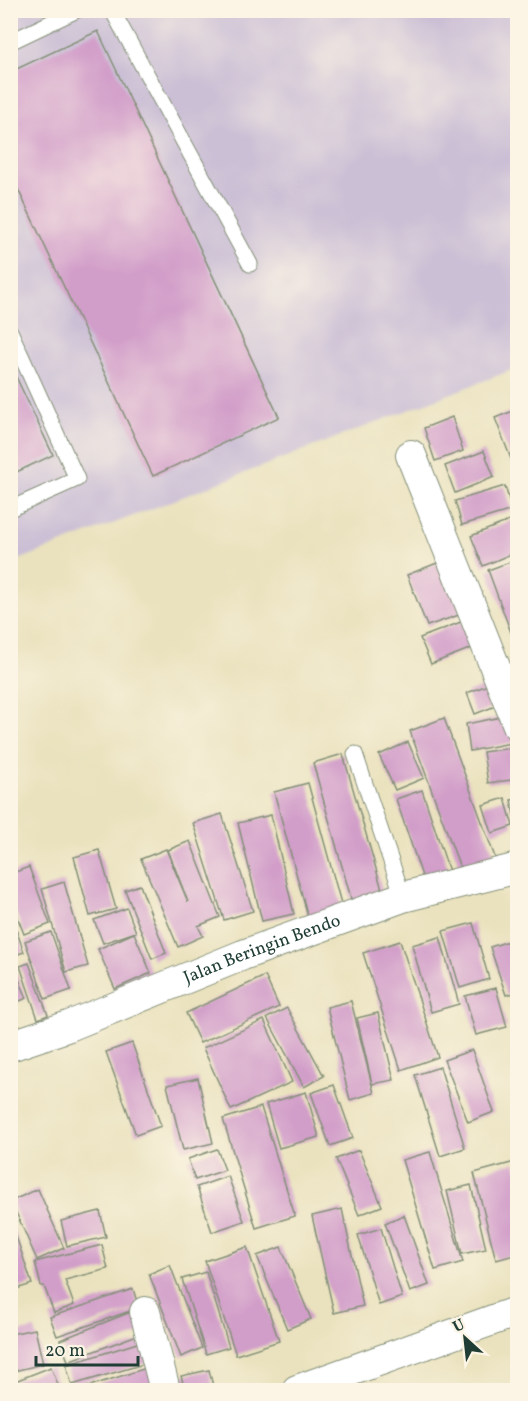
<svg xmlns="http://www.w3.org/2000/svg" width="528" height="1401" font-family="Vollkorn,serif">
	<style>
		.industrial { fill: #cbbfd5 }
		.building { fill: #d19dc9 }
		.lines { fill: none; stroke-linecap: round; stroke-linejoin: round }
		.lane-casing { stroke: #849079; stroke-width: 17 }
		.street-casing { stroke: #849079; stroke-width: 32 }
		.lane { stroke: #fff; stroke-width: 15 }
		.street { stroke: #fff; stroke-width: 30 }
		.labels { text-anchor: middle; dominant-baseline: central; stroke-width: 4.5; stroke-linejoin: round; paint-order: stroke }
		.street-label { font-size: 18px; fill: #1f3d34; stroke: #fcf5e5 }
	</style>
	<rect width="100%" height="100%" fill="#fcf5e5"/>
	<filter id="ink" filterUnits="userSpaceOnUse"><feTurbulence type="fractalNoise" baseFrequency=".0167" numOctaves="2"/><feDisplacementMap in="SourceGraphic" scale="12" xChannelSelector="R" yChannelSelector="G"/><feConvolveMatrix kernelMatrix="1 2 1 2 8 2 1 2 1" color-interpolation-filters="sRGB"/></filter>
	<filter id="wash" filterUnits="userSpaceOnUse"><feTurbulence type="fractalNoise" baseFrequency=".008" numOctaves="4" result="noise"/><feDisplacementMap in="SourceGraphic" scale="24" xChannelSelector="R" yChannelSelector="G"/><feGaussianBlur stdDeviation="1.35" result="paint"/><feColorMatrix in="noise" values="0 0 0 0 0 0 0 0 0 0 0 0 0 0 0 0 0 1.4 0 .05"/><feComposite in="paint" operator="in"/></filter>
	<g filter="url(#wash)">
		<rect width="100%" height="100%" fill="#eae2be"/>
		<polygon class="industrial" points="11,11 517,11 517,368 11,563"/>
		<g id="blocks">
			<g class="building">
				<polygon points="98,31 279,417 153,476 10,172 10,72"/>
				<polygon points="10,364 53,455 10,475"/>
				<polygon points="518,409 518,462 513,464 495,418"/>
				<polygon points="452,417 463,451 435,461 424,428"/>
				<polygon points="484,451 494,477 455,493 445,466"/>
				<polygon points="505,486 512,510 462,525 455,501"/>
				<polygon points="514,519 518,528 518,551 483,566 471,536"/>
				<polygon points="518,559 518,649 517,649 488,570"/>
				<polygon points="442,561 462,614 427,626 407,575"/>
				<polygon points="471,618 482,644 431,664 420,638"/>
				<polygon points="490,684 498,705 475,714 467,693"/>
				<polygon points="511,715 516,742 470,751 466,724"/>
				<polygon points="444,718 496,860 462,873 410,731"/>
				<polygon points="408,742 424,778 395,790 379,755"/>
				<polygon points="518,747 518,779 488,783 483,752"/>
				<polygon points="343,754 385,900 354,909 313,763"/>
				<polygon points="308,783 345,918 311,928 274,792"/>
				<polygon points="422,790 450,874 424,882 396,799"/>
				<polygon points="505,798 513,826 492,833 483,805"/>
				<polygon points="518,799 518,821 515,821 511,800"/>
				<polygon points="222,814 253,911 224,920 193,823"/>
				<polygon points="271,815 294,914 262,921 238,823"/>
				<polygon points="190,841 220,917 198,926 203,936 178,947 141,859 166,849 188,902 168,850"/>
				<polygon points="99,850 116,909 90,916 74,857"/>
				<polygon points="29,867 50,924 24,934 10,898 10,874"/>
				<polygon points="64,882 88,966 66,972 42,889"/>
				<polygon points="140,885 166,953 152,959 125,890"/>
				<polygon points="127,908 136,932 103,943 94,920"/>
				<polygon points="11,915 24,952 12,956 10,953"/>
				<polygon points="473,923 489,979 460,988 443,931"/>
				<polygon points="51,932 71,990 45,999 25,941"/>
				<polygon points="134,933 151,973 115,989 98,949"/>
				<polygon points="440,937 459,1004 431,1012 412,945"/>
				<polygon points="515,939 518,947 518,992 506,995 490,947"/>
				<polygon points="400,941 438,1057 401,1070 363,953"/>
				<polygon points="10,959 27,998 10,1005"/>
				<polygon points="29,963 48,1015 38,1019 20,966"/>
				<polygon points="265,976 279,1007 200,1043 186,1013"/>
				<polygon points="496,988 507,1027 476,1035 465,996"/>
				<polygon points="351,1001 374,1093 350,1100 327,1007"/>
				<polygon points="287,1008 324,1076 304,1087 267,1018"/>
				<polygon points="378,1013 394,1080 372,1084 357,1018"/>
				<polygon points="264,1020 292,1082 231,1110 203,1048"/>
				<polygon points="132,1043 161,1126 136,1135 106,1052"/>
				<polygon points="472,1050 494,1112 468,1122 444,1060"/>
				<polygon points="440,1067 465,1148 440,1156 415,1075"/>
				<polygon points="198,1078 213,1143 183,1150 167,1085"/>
				<polygon points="334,1085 353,1138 330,1146 311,1093"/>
				<polygon points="306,1092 319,1137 279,1148 266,1104"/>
				<polygon points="261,1107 295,1216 256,1228 223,1119"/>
				<polygon points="217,1149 225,1170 195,1180 188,1159"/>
				<polygon points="359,1150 382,1206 359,1215 336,1159"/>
				<polygon points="430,1152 463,1262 435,1270 402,1160"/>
				<polygon points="515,1162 518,1172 518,1254 496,1260 474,1173"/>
				<polygon points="228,1176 244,1221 212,1232 197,1187"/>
				<polygon points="471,1185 486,1249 462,1254 447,1191"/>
				<polygon points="38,1189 64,1248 37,1260 11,1201"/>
				<polygon points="342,1209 363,1306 334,1313 312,1216"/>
				<polygon points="100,1211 106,1237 67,1246 61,1221"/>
				<polygon points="404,1215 429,1285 410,1292 385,1223"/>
				<polygon points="10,1218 32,1284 10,1291"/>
				<polygon points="381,1228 402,1297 379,1305 358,1235"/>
				<polygon points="102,1245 108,1269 65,1280 74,1305 54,1313 44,1286 41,1286 35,1262"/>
				<polygon points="247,1247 279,1341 236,1355 205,1261"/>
				<polygon points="281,1247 311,1319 287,1329 257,1256"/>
				<polygon points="170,1265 202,1348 181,1357 149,1274"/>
				<polygon points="206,1272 229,1347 206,1354 182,1279"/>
				<polygon points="133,1289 139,1308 57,1336 50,1317"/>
				<polygon points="136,1310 145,1332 68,1361 60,1340"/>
				<polygon points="35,1329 43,1364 10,1372 10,1334"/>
				<polygon points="147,1340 154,1361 72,1385 66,1365"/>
				<polygon points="156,1365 157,1390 77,1390"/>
				<polygon points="51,1367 60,1390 10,1390 10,1383"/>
				<polygon points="209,1370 214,1390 185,1390 181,1376"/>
			</g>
		</g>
	</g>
	<g filter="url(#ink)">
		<use href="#blocks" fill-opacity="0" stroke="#849079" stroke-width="1.5"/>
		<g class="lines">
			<defs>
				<g id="lane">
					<polyline points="112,10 250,264"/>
					<polyline points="10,42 77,10"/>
					<polyline points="10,331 77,479 10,509"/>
					<polyline points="355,754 403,897"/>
				</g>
				<g id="street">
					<polyline points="411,455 518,725"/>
					<path id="s1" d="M 10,1046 L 69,1026 L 243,955 L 403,897 L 518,868"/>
					<polyline points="145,1312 165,1390"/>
					<polyline points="297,1390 518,1311"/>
				</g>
			</defs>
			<use href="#lane" class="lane-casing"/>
			<use href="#street" class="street-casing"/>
			<use href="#lane" class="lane"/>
			<use href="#street" class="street"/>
		</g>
	</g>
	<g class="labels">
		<g class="street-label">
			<text stroke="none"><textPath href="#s1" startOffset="270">Jalan Beringin Bendo</textPath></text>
		</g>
	</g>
	<rect width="528" height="1401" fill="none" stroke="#fcf5e5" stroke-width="36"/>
	<g transform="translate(465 1338) rotate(333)" stroke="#fcf5e5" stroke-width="4.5" paint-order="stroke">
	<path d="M0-4.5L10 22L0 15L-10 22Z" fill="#1f3d34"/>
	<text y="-9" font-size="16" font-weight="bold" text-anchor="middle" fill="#1f3d34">U</text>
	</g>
	<path d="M36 1356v9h102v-9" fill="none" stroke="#1f3d34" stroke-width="3"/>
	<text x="45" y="1356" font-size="18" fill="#1f3d34" stroke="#fcf5e5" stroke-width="4.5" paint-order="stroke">20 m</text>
</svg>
